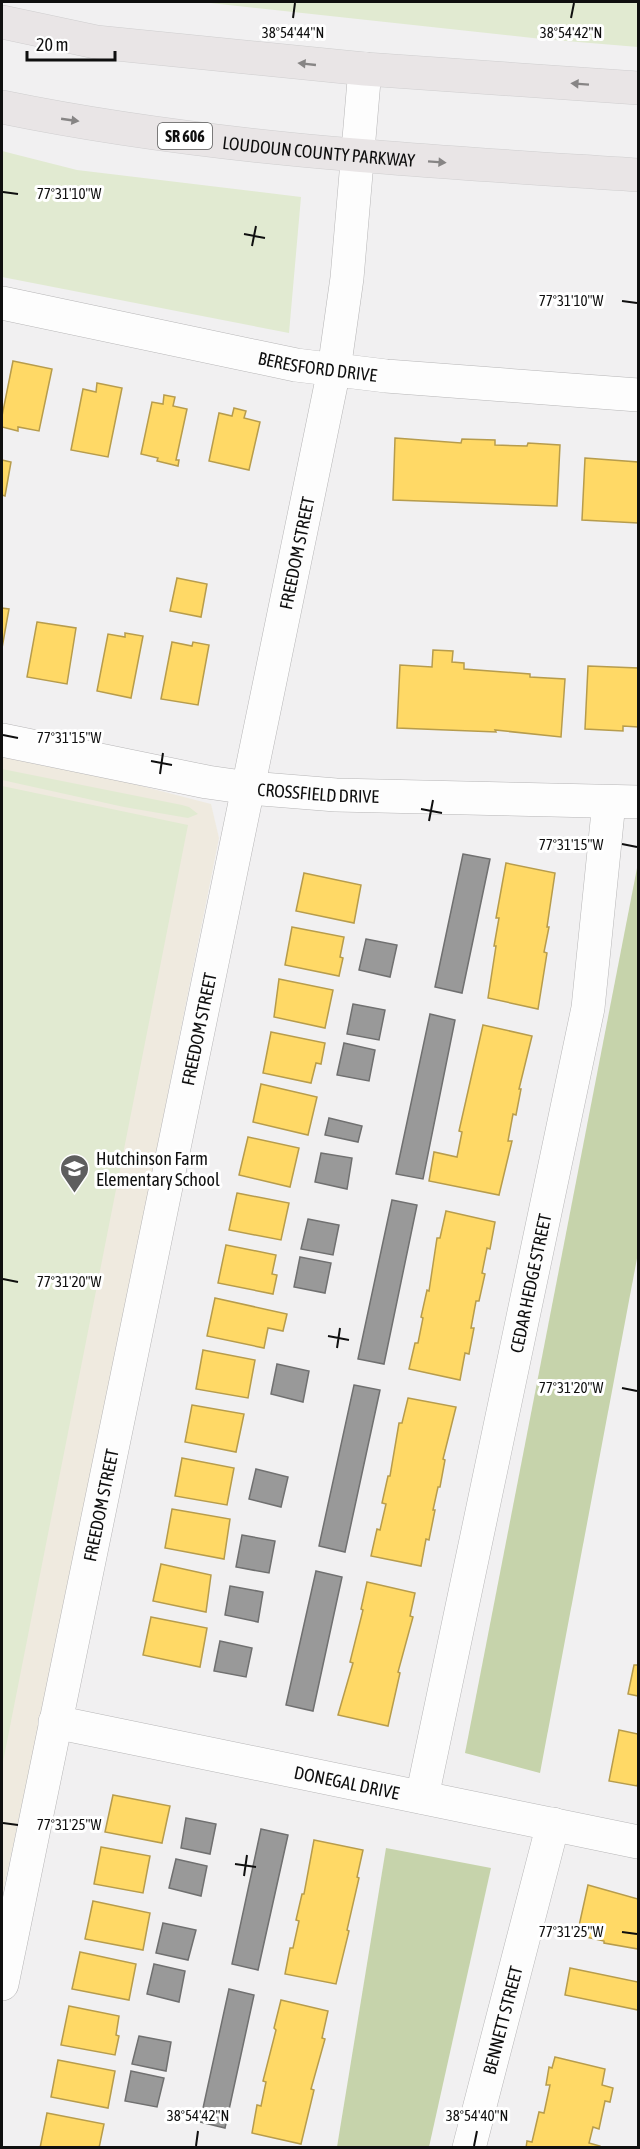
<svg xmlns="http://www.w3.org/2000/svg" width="640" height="2149" font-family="'Asap Condensed',sans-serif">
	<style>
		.education { fill: #efeadf }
		.green { fill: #e1ead1 }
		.forest { fill: #c6d3ab }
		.homes { fill: #ffd966; stroke: #b79c4c; stroke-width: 1.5 }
		.industry { fill: #999; stroke: #707070; stroke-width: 1.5 }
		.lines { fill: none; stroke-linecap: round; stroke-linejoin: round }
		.minor-casing { stroke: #b7b6b7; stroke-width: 34 }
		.major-casing { stroke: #cfcecf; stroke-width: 34 }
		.minor { stroke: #fdfdfd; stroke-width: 33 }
		.major { stroke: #e9e5e6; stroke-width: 33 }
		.oneway { fill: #878585 }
		.ticks { fill: none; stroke: #0f0f0f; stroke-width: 2 }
		.labels { text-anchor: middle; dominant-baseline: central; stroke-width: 6; stroke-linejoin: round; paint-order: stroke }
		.shield { fill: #fff; stroke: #575757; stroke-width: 1.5 }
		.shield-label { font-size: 16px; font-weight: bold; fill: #0f0f0f }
		.street-label { font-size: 18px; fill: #0f0f0f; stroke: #fff }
		.poi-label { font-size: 18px; fill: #0f0f0f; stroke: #fff; text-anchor: start }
		.ticks-label { font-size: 15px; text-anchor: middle; fill: #0f0f0f; stroke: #fff; stroke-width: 6; stroke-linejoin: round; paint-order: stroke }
	</style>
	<rect width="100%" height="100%" fill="#f1f0f1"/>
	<polygon class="education" points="2,757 130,783 211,804 219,838 77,1549 2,1897"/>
	<g class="green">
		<polygon points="201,2 638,2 638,47 542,39"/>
		<polygon points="2,151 77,170 301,197 289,333 2,277"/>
		<polygon points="2,769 182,805 189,807 198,814 188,818 124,807 2,780"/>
		<polygon points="2,786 188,825 2,1767"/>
	</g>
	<g class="forest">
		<polygon points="638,863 638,1253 540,1773 465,1753"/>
		<polygon points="386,1848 491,1868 429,2147 337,2147"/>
	</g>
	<g class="homes">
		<polygon points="13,361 52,369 39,431 18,427 18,431 2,427 2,416"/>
		<polygon points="97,383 122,388 108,457 71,450 83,389 96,392"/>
		<polygon points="164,395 175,397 173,406 187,409 176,460 179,460 178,466 157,461 158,458 141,454 152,402 163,404"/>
		<polygon points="234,408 246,411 244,418 260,422 249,470 209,461 219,413 232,416"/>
		<polygon points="395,438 461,443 462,439 495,440 495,445 527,446 528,443 560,445 557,506 393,500"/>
		<polygon points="585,458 638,462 638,523 582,520"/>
		<polygon points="2,460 11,462 5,496 2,495"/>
		<polygon points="177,578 207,584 201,617 170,611"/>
		<polygon points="2,608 9,609 2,648"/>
		<polygon points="37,622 76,628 67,684 27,677"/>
		<polygon points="125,633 143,636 131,698 97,691 108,634 125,637"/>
		<polygon points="172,642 192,646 193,642 209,645 198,705 161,699"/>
		<polygon points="433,650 453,651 452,662 464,663 464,669 530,674 530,677 565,679 561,737 495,730 496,732 397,728 400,665 432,667"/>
		<polygon points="588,666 638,668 638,727 623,726 623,731 585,729"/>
		<polygon points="506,863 555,873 547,927 549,927 544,952 547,953 538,1009 488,998 496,946 494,946 499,918 496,918"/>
		<polygon points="304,873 361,885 354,923 296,911"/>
		<polygon points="292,927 344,937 340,957 343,958 339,976 285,965"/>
		<polygon points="279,979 333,990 325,1028 274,1017"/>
		<polygon points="483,1025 532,1036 519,1089 521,1089 516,1115 513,1114 508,1141 512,1141 499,1195 429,1181 434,1152 457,1157 462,1132 459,1131"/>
		<polygon points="271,1032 325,1043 321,1064 316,1063 311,1083 263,1073"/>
		<polygon points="261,1084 317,1097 308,1135 253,1122"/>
		<polygon points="248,1137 299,1148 290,1187 239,1175"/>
		<polygon points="237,1193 289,1203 281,1240 229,1230"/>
		<polygon points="446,1211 495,1222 490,1249 487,1248 482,1273 485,1274 479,1301 476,1301 471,1328 474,1328 469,1354 465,1353 460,1380 409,1369 415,1343 418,1343 423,1318 421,1317 427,1290 429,1291 437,1238 440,1238"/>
		<polygon points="226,1245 276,1255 272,1274 277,1275 273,1294 218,1283"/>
		<polygon points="215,1298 287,1314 283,1331 268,1328 264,1348 207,1336"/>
		<polygon points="203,1350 255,1360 248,1398 196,1389"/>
		<polygon points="408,1398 456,1407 443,1459 445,1460 440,1487 438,1487 433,1510 435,1510 429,1540 426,1539 421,1566 371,1556 377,1529 380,1530 386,1504 382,1503 388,1476 390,1476 399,1423 402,1423"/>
		<polygon points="192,1405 244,1414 236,1452 185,1442"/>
		<polygon points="182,1458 234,1468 227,1505 175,1496"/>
		<polygon points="172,1509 230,1519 224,1559 165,1548"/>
		<polygon points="161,1564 211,1575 206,1612 153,1601"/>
		<polygon points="367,1582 415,1593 410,1616 413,1617 398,1672 400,1673 388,1726 338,1715 353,1663 350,1662 363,1610 361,1609"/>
		<polygon points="151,1617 207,1628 200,1667 143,1655"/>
		<polygon points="634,1665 638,1665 638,1696 628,1694"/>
		<polygon points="619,1730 638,1734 638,1783 637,1786 609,1781"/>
		<polygon points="113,1795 170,1806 162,1843 105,1832"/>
		<polygon points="314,1840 363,1850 357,1877 359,1878 347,1930 349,1931 336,1984 285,1974 290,1948 293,1948 299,1921 296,1920 302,1894 304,1894"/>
		<polygon points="101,1847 150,1856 143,1893 94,1884"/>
		<polygon points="588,1885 638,1899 638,1949 604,1943 604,1941 577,1935"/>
		<polygon points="93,1901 150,1913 143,1950 85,1939"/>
		<polygon points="80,1952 136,1964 129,2000 72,1989"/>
		<polygon points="570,1968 638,1982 638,2010 565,1995"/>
		<polygon points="281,2000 328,2011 322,2038 325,2039 311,2089 314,2090 301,2144 252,2133 257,2105 261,2106 266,2082 263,2081 276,2030 274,2028"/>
		<polygon points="69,2006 119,2016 116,2035 119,2036 115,2055 61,2045"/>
		<polygon points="555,2057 605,2069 602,2085 613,2088 610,2102 605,2101 599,2129 593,2127 589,2143 600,2146 600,2148 526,2148 527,2141 532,2142 539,2112 544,2113 550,2085 546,2085 549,2067 552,2068"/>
		<polygon points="58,2060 115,2071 108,2108 51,2097"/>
		<polygon points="47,2113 104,2124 99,2148 40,2148"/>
	</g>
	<g class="industry">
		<polygon points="463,854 490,859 462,993 435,987"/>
		<polygon points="366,939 397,945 390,977 359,970"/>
		<polygon points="353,1004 385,1010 379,1040 347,1034"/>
		<polygon points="430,1014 455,1020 423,1179 396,1174"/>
		<polygon points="344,1043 375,1050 369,1081 337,1075"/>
		<polygon points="329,1118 362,1126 358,1142 325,1135"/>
		<polygon points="321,1153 352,1158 347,1189 315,1182"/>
		<polygon points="392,1200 417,1205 384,1364 358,1359"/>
		<polygon points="308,1219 339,1225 333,1255 301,1249"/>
		<polygon points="300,1257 331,1263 325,1293 294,1287"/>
		<polygon points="277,1364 309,1371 303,1402 271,1394"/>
		<polygon points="354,1385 380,1390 345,1552 319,1546"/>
		<polygon points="256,1469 288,1477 281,1507 249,1499"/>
		<polygon points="242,1535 275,1541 269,1573 236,1567"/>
		<polygon points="316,1571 342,1577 313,1711 286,1705"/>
		<polygon points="230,1586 263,1592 258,1622 225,1615"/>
		<polygon points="220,1641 252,1648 246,1677 214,1671"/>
		<polygon points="186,1818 216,1824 210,1854 181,1848"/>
		<polygon points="261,1829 288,1835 258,1970 232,1964"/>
		<polygon points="176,1859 207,1866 201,1896 169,1888"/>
		<polygon points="163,1923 196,1930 188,1960 156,1953"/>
		<polygon points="154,1964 185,1971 179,2002 147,1994"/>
		<polygon points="229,1989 254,1995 225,2128 200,2122"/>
		<polygon points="139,2036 171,2042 166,2071 132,2064"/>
		<polygon points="131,2071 164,2078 157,2107 125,2101"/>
	</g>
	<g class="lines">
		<defs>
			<g id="minor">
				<path id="s1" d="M 2,303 L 296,365 L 386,376 L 638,395"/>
				<path id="s2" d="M 2,740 L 207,782 L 249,788 L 336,795 L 638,802"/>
				<path id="s3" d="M 55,1722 L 638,1842"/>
				<path id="s4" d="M 422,1797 L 588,1008 L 609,802"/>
				<path id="s5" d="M 2,1984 L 334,370 L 347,278 L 365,69"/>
				<path id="s6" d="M 469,2148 L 553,1824"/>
			</g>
			<g id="major">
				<polyline points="2,22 96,42 365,69 638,88"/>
				<path id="s7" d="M 2,107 C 211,150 426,161 638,175"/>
			</g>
		</defs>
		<use href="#minor" class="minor-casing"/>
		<use href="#major" class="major-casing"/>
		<use href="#minor" class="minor"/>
		<use href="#major" class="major"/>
	</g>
	<defs><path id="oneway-solid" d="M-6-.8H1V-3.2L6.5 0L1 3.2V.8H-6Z" transform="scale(1.5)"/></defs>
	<g class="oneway">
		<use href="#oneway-solid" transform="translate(307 64) rotate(-174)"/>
		<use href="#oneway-solid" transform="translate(580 84) rotate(-176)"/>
		<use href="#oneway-solid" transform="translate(70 120) rotate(8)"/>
		<use href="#oneway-solid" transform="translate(437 162) rotate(4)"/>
	</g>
	<path class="ticks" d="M 293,18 L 295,3M 571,18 L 574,3M 3,192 L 18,194M 244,234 L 265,238M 252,246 L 256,226M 622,301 L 637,303M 3,735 L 18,738M 151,761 L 172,765M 160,774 L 163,753M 421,809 L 442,813M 429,821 L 433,800M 622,844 L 637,847M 3,1279 L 18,1282M 328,1336 L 349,1340M 337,1348 L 340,1328M 622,1388 L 637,1391M 3,1823 L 18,1825M 235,1864 L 256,1867M 244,1876 L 247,1855M 622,1932 L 637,1934M 196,2146 L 198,2131M 474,2146 L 477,2131"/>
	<defs>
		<symbol id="school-pin" viewBox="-11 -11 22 30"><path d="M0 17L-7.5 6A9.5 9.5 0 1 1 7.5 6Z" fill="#5e5e5e" stroke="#fff"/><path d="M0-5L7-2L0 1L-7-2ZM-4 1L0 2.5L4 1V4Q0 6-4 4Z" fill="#fff"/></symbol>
	</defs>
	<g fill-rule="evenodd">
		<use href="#school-pin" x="58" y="1152" width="33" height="45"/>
	</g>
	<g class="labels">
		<rect class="shield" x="158" y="123" width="54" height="26" rx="4.5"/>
		<g class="shield-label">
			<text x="185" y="136">SR 606</text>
		</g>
		<g class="street-label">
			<text stroke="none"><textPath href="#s7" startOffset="320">LOUDOUN COUNTY PARKWAY</textPath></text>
			<text stroke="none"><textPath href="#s1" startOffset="322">BERESFORD DRIVE</textPath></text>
			<text stroke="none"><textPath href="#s5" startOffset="1461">FREEDOM STREET</textPath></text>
			<text stroke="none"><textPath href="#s2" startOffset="321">CROSSFIELD DRIVE</textPath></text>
			<text stroke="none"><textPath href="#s5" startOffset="975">FREEDOM STREET</textPath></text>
			<text stroke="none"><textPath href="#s4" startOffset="525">CEDAR HEDGE STREET</textPath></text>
			<text stroke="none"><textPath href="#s5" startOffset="489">FREEDOM STREET</textPath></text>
			<text stroke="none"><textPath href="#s3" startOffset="298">DONEGAL DRIVE</textPath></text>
			<text stroke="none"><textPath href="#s6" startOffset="132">BENNETT STREET</textPath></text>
		</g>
		<g class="poi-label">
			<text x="96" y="1158">Hutchinson Farm<tspan x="96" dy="21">Elementary School</tspan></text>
		</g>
	</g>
	<g class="ticks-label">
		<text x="571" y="38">38°54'42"N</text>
		<text x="293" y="38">38°54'44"N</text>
		<text x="69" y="199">77°31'10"W</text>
		<text x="571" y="306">77°31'10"W</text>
		<text x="69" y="743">77°31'15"W</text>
		<text x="571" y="850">77°31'15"W</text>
		<text x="69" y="1287">77°31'20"W</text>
		<text x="571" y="1393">77°31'20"W</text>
		<text x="69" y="1830">77°31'25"W</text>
		<text x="571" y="1937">77°31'25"W</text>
		<text x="198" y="2121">38°54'42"N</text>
		<text x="477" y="2121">38°54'40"N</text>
	</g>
	<rect width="640" height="2149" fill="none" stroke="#0f0f0f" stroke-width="6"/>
	<path d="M27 51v9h88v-9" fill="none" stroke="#0f0f0f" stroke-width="3"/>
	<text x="36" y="51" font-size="18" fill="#0f0f0f" stroke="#ffffff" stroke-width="4.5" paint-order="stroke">20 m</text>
</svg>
